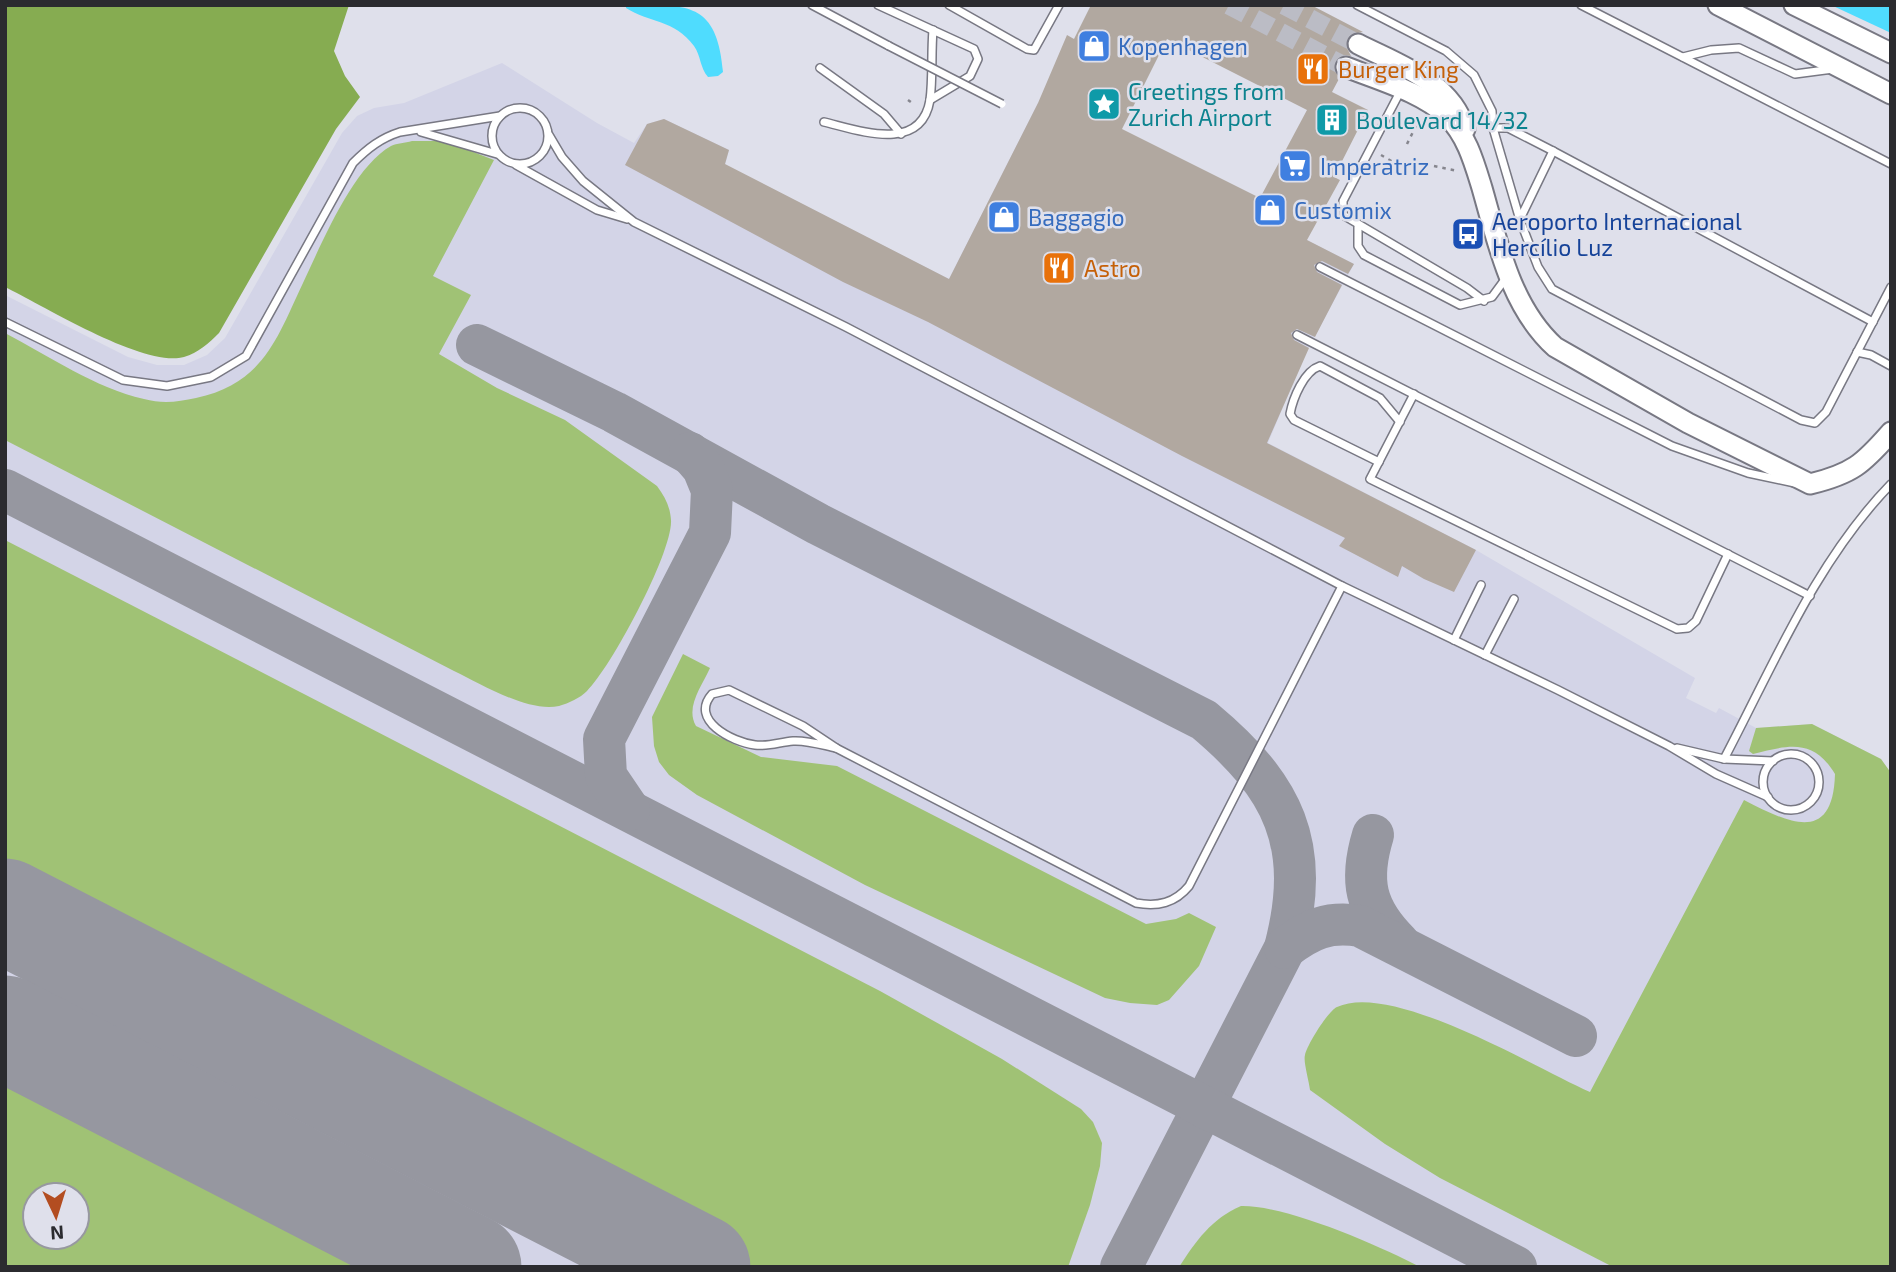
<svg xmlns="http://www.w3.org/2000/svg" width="1896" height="1272" font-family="'Exo 2',sans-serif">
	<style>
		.built { fill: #d3d4e7; fill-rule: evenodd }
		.green { fill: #a0c275; fill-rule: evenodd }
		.forest { fill: #86ac51 }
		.water { fill: #4fdcfe }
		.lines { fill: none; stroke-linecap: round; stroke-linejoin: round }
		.taxiway { stroke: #9697a0; stroke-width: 42 }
		.runway { stroke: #9697a0; stroke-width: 105 }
		.building { fill: #b1a8a0; fill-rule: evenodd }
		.secondary-tunnel { stroke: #bbbcc5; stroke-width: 19; stroke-dasharray: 19 10; stroke-linecap: butt }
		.lane-casing { stroke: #787883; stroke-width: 10 }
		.secondary-casing { stroke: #787883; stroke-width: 23 }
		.path { stroke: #86868e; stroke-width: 2.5; stroke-dasharray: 3.5 5; stroke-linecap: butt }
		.lane { stroke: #fff; stroke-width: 7 }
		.secondary { stroke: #fff; stroke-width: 19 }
		.lane-bridge-casing { stroke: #787883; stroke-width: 10; stroke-linecap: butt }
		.lane-bridge { stroke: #fff; stroke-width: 7 }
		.labels { text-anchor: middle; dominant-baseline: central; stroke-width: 5; stroke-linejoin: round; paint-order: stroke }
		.shop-label { font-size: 23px; fill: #366cbe; stroke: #dfe0eb; text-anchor: start }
		.food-label { font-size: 23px; fill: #c56008; stroke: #dfe0eb; text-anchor: start }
		.culture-label { font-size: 23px; fill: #0d838f; stroke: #dfe0eb; text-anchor: start }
		.transit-label { font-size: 23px; fill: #164399; stroke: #dfe0eb; text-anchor: start }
	</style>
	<rect width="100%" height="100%" fill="#dfe0eb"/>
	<path class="built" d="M 502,63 L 597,123 L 634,143 L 647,124 L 664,119 L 729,150 L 725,165 L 949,279 L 1038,103 L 1354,264 L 1306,352 L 1268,443 L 1476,550 L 1695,678 L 1686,698 L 1716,713 L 1719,708 L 1756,728 L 1812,724 L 1881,759 L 1891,773 L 1891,1267 L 5,1267 L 5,295 L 128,357 L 157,365 L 184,365 L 207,355 L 225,338 L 342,133 L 357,116 L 374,108 L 404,103 ZM 35,1195 L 77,1195 L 77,1237 L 35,1237 Z"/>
	<g class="green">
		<path d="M 412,141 L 445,141 L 494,160 L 433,276 L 471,295 L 439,354 L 497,388 L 565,420 L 657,486 C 665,497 670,506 671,520 C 673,552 611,668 587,691 C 580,698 569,703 559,706 C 529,713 481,684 454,671 L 5,440 L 5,333 C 49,356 95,388 144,399 C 162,404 178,402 196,398 C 264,383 277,338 303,283 C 321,245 353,167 391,146 C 397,143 405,143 412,141 Z"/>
		<polygon points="5,540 880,991 1002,1059 1081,1109 1093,1122 1102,1143 1100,1166 1090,1205 1068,1267 738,1267 5,889"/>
		<path d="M 683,654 L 710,668 C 702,686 685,707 696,726 L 761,757 L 837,766 L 1146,924 L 1176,919 L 1189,913 L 1216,927 L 1199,966 L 1169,1000 L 1157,1005 L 1130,1003 L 1105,998 L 865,885 L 697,795 L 669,775 L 659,762 L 654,746 L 652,717 Z"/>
		<path d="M 1812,724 L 1881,759 L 1891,773 L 1891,1267 L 1613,1267 L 1440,1178 L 1385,1144 L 1310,1090 C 1309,1081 1303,1061 1305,1055 C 1307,1045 1328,1011 1337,1007 C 1392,981 1536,1068 1590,1092 L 1744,800 C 1787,822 1833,846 1835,774 C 1813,738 1789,745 1753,754 L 1749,751 L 1756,728 Z"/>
		<path d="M 5,1048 L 431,1267 L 5,1267 ZM 77,1195 L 77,1237 L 35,1237 L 35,1195 Z"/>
		<path d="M 1241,1206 C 1286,1205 1378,1245 1420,1267 L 1179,1267 C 1196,1241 1211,1219 1241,1206 Z"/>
	</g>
	<path class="forest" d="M 5,5 L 349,5 L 334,51 L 345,76 L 360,97 L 336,129 L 219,333 C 209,343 198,353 184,357 C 144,368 44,306 5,287 Z"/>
	<g class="water">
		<path d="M 626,5 C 686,5 717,0 723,72 L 718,76 L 708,77 C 700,68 701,56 694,46 C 674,19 649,23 626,8 Z"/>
		<polygon points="1831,5 1891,5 1891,33"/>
	</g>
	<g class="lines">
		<g class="taxiway">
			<path d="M 477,345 L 614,412 L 818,524 L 1204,720 C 1284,787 1312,844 1285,948 L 1121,1267"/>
			<polyline points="5,490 1516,1267"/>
			<polyline points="629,810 606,776 604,739 710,533 712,490 703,468 690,453"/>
			<path d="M 1373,835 C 1359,881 1365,909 1399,943"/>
			<path d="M 1285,948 C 1310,929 1328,921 1360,926 L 1576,1036"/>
		</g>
		<g class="runway">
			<polyline points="5,911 698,1267"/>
			<polyline points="5,1028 469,1267"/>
		</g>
	</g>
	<path class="building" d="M 1091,5 L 1311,5 L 1363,32 L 1352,34 L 1347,38 L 1346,46 L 1351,56 L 1343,55 L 1335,62 L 1334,70 L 1340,77 L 1332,92 L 1368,110 L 1334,177 L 1340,180 L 1307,240 L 1354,264 L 1348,274 L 1322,261 L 1314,265 L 1317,272 L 1342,285 L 1315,337 L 1297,329 L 1291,333 L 1294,340 L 1309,348 L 1267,443 L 1476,550 L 1454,592 L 1424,579 L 1402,566 L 1398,577 L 1339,546 L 1345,538 L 1182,456 L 928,322 L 843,282 L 625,165 L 647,124 L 664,119 L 729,150 L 725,164 L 949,279 L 1038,103 L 1067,35 L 1074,39 ZM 1167,39 L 1307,110 L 1260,198 L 1122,129 Z"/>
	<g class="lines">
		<g class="secondary-tunnel">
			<polyline points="1229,5 1346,67"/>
			<polyline points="1284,5 1358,44"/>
		</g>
		<defs>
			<g id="lane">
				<polyline points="812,5 889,46"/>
				<polyline points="878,5 974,49 978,59 970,76 930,100"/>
				<polyline points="949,5 1027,49 1034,50 1059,5"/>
				<polyline points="1357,5 1446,51 1474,75 1492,111 1493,128 1520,220 1538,267 1552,289 1801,420 1815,423 1826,412 1891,287"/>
				<polyline points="1581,5 1891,164"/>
				<polyline points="1683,57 1711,50 1739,48 1795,74 1833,69"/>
				<polyline points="820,68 884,114 901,134"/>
				<polyline points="1401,90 1343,201 1343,215 1467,288 1484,301"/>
				<circle cx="520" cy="136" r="28"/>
				<path d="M 824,122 C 858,130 921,154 930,100 C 933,78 931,53 933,30"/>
				<polyline points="1493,128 1508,128 1553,151 1873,322"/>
				<polyline points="421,132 497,154"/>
				<polyline points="549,135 562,157 583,181 634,222 846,327 1342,586 1558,690 1669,746 1716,774 1768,797"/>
				<polyline points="516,165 597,210 627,219"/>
				<polyline points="1520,219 1553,151"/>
				<polyline points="1358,227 1358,246 1364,255 1460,305 1492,297 1506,278"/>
				<polyline points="1320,267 1672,446 1748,473 1795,483"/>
				<path d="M 5,322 L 123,380 L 167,386 L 211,377 L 246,356 L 353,163 C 368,148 381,138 400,132 L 500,116"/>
				<polyline points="1297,335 1810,596"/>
				<polyline points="1857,352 1871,355 1891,366"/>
				<polyline points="1414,394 1370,479 1677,629 1688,628 1696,621 1728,554"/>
				<path d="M 1379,462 L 1294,420 L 1290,414 C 1293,398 1304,371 1320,366 L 1380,398 L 1400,422"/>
				<polyline points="1454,640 1481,585"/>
				<polyline points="1485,655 1514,599"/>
				<path d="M 729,690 L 803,726 L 836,748 C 822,745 807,740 793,741 C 780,742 768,747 755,745 C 732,742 689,720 712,694 Z"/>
				<path d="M 836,748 L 1136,903 C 1158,907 1175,903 1189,886 L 1342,586"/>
				<polyline points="1677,748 1724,759 1773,761"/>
				<circle cx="1791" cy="782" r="28"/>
				<path d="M 1724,759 C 1773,666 1816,561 1891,484"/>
			</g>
			<g id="secondary">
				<polyline points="1718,5 1891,94"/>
				<polyline points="1794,5 1891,53"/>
				<path d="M 1358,44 C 1399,65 1450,81 1465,129"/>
				<path d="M 1346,67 C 1378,80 1422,92 1447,116 C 1467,136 1474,162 1482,188 C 1498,244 1511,307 1555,347 L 1688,423 L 1810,484 C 1852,474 1863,464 1891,432"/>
			</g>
		</defs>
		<use href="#lane" class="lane-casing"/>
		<use href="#secondary" class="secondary-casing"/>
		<g class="path">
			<polyline points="908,100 912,103"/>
			<polyline points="1407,144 1421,116"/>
			<polyline points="1381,155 1393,162"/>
			<polyline points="1434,166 1458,171"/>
		</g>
		<use href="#lane" class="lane"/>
		<use href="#secondary" class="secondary"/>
		<defs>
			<polyline id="lane-bridge" points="889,46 1002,104"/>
		</defs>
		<use href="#lane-bridge" class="lane-bridge-casing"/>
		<use href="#lane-bridge" class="lane-bridge"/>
	</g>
	<defs>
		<symbol id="shop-square" viewBox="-11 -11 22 22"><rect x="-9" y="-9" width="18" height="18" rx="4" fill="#3f7fe0" stroke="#dfe0eb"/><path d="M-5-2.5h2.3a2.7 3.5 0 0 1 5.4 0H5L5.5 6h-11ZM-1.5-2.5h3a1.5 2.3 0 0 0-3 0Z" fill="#fff"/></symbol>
		<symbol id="restaurant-square" viewBox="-11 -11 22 22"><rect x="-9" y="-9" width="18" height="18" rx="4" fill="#e8710a" stroke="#dfe0eb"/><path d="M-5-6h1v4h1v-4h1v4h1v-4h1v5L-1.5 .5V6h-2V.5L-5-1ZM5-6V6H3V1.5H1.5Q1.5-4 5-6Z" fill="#fff"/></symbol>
		<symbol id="sight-square" viewBox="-11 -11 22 22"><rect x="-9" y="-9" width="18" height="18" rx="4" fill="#0f9aa8" stroke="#dfe0eb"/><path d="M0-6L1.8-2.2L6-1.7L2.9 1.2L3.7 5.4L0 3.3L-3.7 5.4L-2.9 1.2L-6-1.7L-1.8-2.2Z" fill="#fff"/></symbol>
		<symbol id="building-square" viewBox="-11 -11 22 22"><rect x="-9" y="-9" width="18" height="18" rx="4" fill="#0f9aa8" stroke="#dfe0eb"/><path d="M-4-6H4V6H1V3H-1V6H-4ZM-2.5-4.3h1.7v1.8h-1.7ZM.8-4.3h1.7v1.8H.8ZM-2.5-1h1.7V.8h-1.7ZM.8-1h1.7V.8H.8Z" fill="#fff"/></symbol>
		<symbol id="supermarket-square" viewBox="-11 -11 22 22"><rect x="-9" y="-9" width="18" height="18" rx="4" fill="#3f7fe0" stroke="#dfe0eb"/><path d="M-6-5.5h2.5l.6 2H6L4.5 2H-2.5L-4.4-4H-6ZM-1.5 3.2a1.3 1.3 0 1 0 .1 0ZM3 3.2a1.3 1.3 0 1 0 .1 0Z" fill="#fff"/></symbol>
		<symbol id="bus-square" viewBox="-11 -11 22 22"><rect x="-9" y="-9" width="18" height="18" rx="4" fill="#1a4fb4" stroke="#dfe0eb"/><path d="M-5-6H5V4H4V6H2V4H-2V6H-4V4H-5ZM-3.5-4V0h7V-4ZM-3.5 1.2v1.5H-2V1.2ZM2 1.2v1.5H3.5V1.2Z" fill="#fff"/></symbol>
	</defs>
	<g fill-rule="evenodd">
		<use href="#shop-square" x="1075" y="27" width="38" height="38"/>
		<use href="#restaurant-square" x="1294" y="50" width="38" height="38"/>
		<use href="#sight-square" x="1085" y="85" width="38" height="38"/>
		<use href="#building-square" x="1313" y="101" width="38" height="38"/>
		<use href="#supermarket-square" x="1276" y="147" width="38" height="38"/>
		<use href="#shop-square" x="1251" y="191" width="38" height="38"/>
		<use href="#shop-square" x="985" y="198" width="38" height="38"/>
		<use href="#bus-square" x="1449" y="215" width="38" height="38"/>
		<use href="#restaurant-square" x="1040" y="249" width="38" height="38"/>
	</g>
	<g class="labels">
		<g class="shop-label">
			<text x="1118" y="46">Kopenhagen</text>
			<text x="1320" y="166">Imperatriz</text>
			<text x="1294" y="210">Customix</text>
			<text x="1028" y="217">Baggagio</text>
		</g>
		<g class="food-label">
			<text x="1338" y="69">Burger King</text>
			<text x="1084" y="268">Astro</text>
		</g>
		<g class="culture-label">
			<text x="1128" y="91">Greetings from<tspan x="1128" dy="26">Zurich Airport</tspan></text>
			<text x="1356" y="120">Boulevard 14/32</text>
		</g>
		<g class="transit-label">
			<text x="1492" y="221">Aeroporto Internacional<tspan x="1492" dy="26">Hercílio Luz</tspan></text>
		</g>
	</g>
	<rect width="1896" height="1272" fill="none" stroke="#2b2b2f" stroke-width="14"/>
	<g transform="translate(56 1216) rotate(176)"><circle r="33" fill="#dfe0eb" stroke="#9798a0" stroke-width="2"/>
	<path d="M0-5L12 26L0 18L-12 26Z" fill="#b34d21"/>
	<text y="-10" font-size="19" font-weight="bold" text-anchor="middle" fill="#2b2b2f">N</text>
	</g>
</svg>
